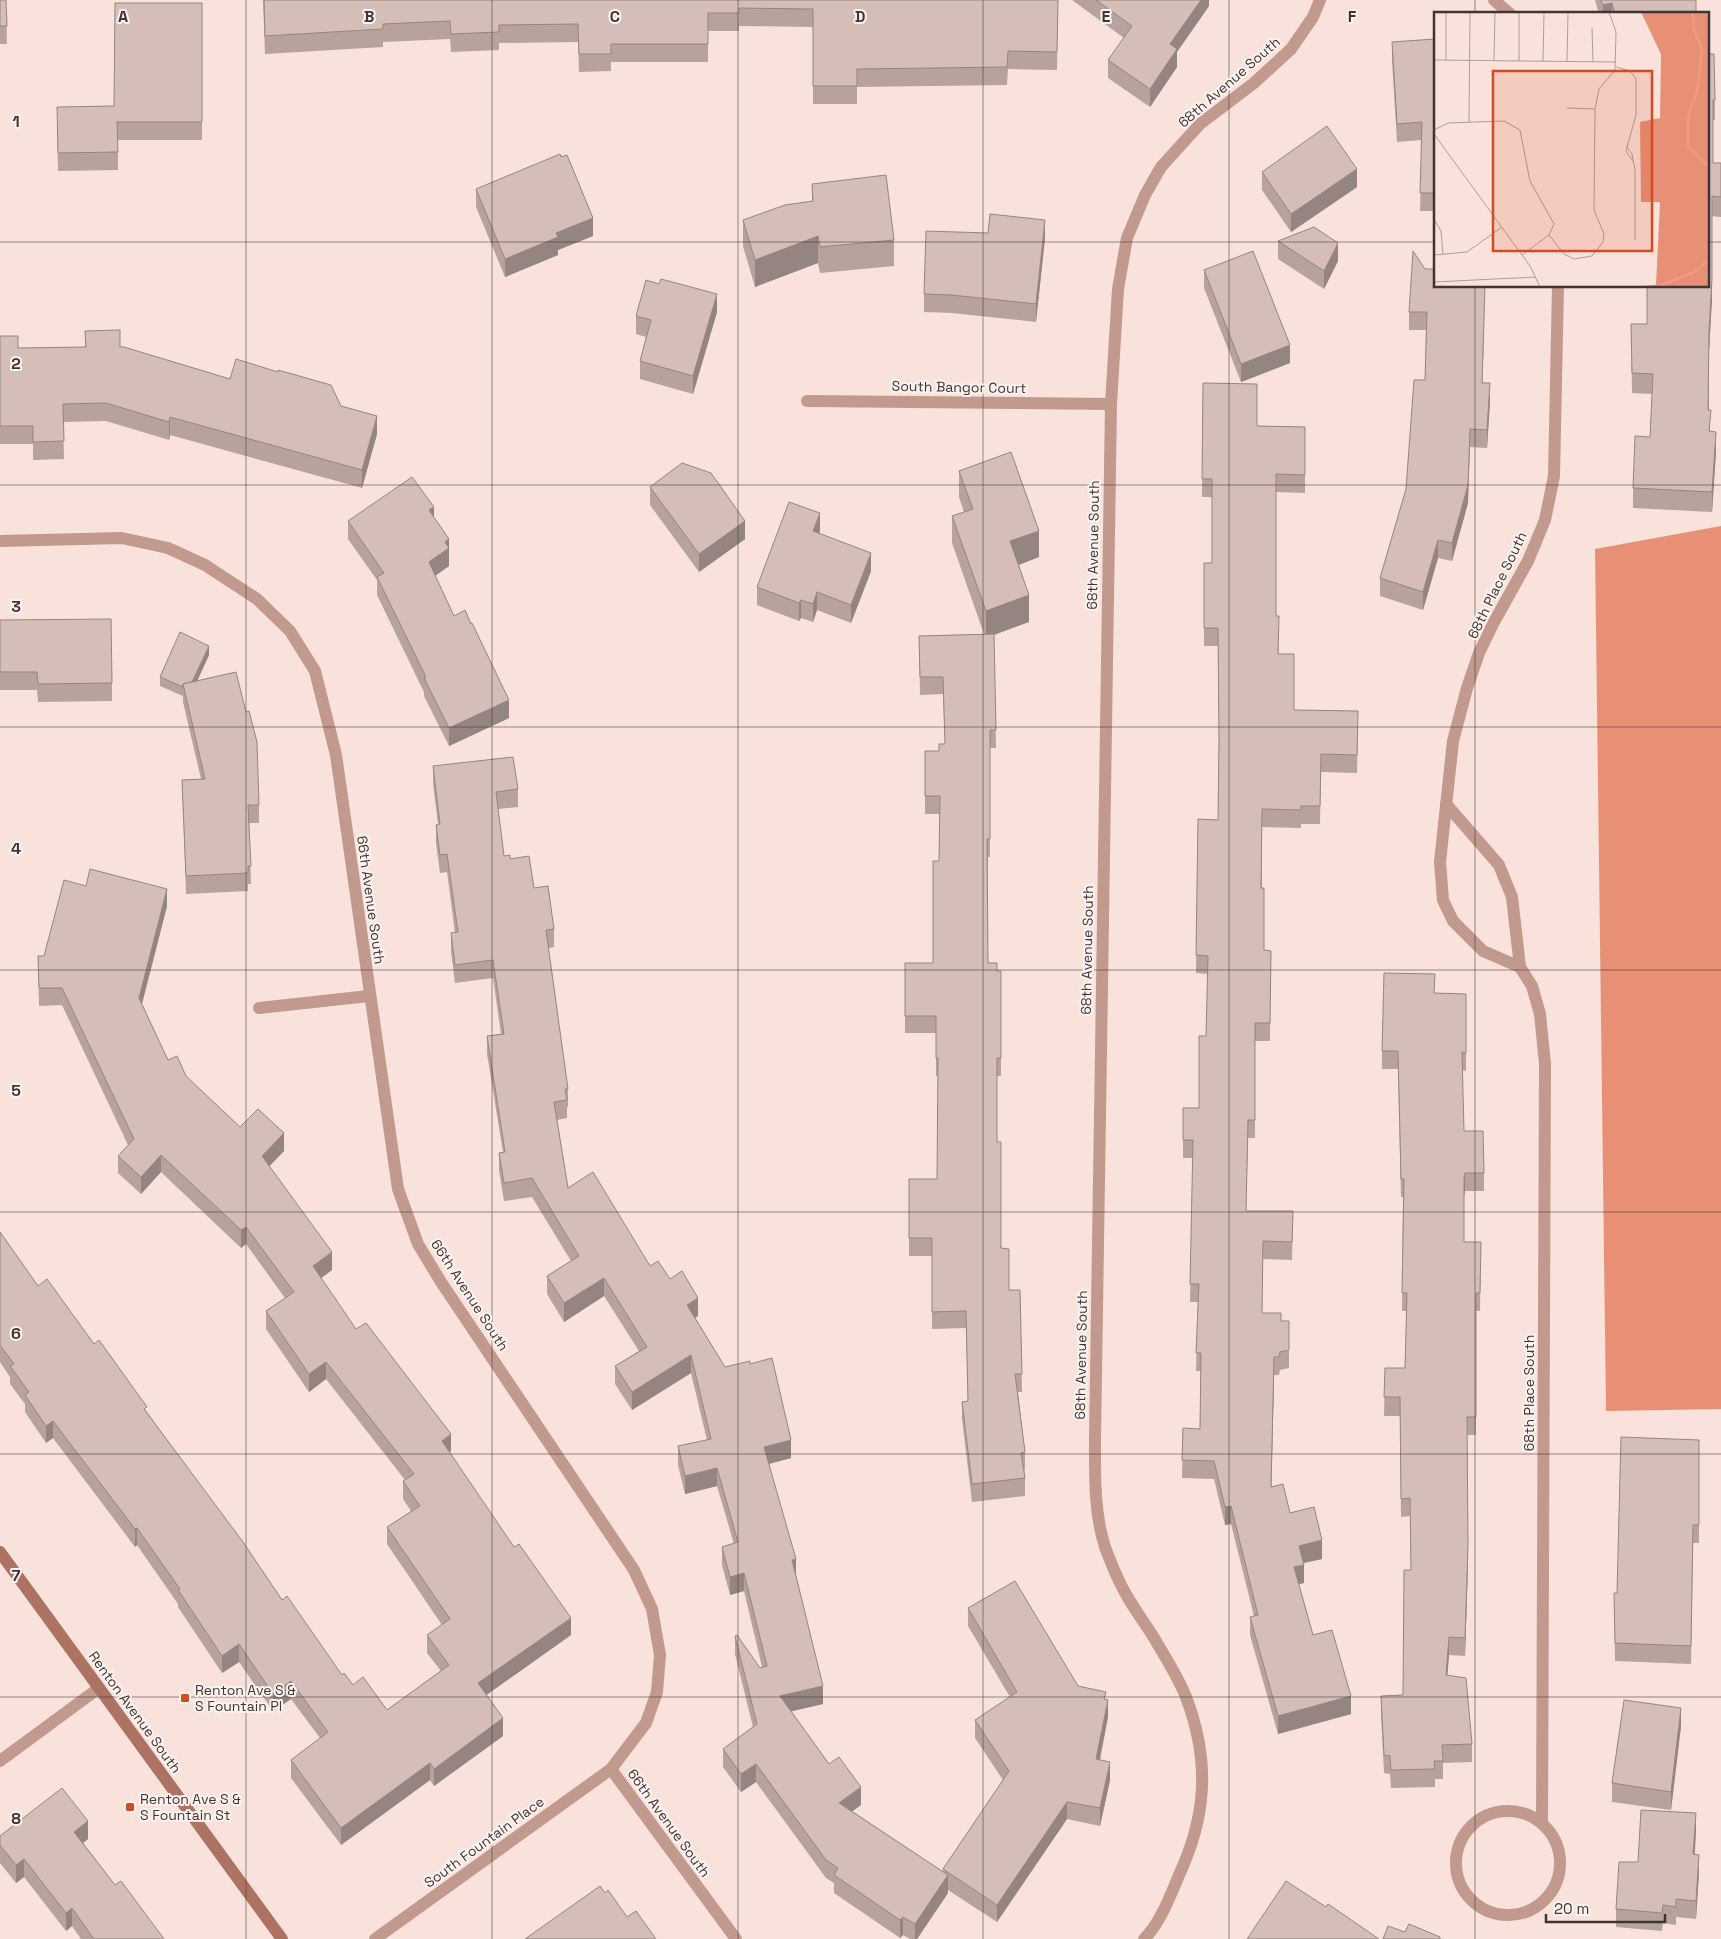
<svg xmlns="http://www.w3.org/2000/svg" width="1721" height="1939" font-family="'Space Grotesk',sans-serif">
	<style>
		.forest { fill: #e89076 }
		.lines { fill: none; stroke-linecap: round; stroke-linejoin: round }
		.service { stroke: #c1998d; stroke-width: 12 }
		.minor { stroke: #c1998d; stroke-width: 12 }
		.secondary { stroke: #ac7262; stroke-width: 12 }
		.wall { fill: #b7a39d }
		.shaded-wall { fill: #958580 }
		.building { fill: #d5beb7; stroke: #958580 }
		.grid { fill: none; stroke: #3f3634; stroke-width: 1; stroke-opacity: 0.55 }
		.poi-dot { fill: #d34b20; stroke: #fcf2ef; stroke-width: 2 }
		.labels { text-anchor: middle; dominant-baseline: central; stroke-width: 4; stroke-linejoin: round; paint-order: stroke }
		.street-label { font-size: 14px; fill: #3f3634; stroke: #fcf2ef }
		.poi-label { font-size: 14px; fill: #3f3634; stroke: #fcf2ef; text-anchor: start }
		.inset-river { fill: none; stroke: #f2997f; stroke-width: 2.5 }
		.inset-road { fill: none; stroke: #af9d98; stroke-width: 1 }
		.view { fill: #d34b20; fill-opacity: 0.15; stroke: #d34b20; stroke-width: 2.5 }
		.inset-edge { fill: none; stroke: #3f3634; stroke-width: 2.5 }
		.grid-label { font-size: 16px; text-anchor: middle; font-weight: bold; fill: #3f3634; stroke: #fcf2ef; stroke-width: 4; stroke-linejoin: round; paint-order: stroke }
	</style>
	<rect width="100%" height="100%" fill="#f9e2db"/>
	<polygon class="forest" points="1721,526 1721,1409 1606,1411 1595,549"/>
	<g class="lines">
		<polyline class="service" points="259,1008 369,996"/>
		<g class="minor">
			<polyline points="1494,0 1510,14"/>
			<polyline points="807,401 1111,404"/>
			<polyline points="0,541 122,538 168,548 205,565 257,599 290,631 315,671 336,755 398,1189 418,1244 441,1282 634,1570 652,1609 660,1655 657,1692 646,1723 611,1769 375,1939"/>
			<polyline points="1446,804 1499,865 1512,897 1520,967 1532,986 1540,1014 1545,1064 1542,1823"/>
			<polyline points="1520,967 1483,951 1453,921 1443,900 1440,862 1453,741 1467,688 1479,653 1494,622 1528,561 1545,520 1554,476 1558,286"/>
			<polyline points="0,1761 99,1688"/>
			<polyline points="611,1769 736,1939"/>
			<circle cx="1508" cy="1863" r="52"/>
			<path d="M 1144,1939 C 1162,1922 1173,1888 1183,1866 C 1208,1808 1208,1755 1186,1697 C 1179,1679 1167,1660 1157,1643 C 1148,1627 1136,1612 1127,1596 C 1118,1581 1111,1563 1105,1547 C 1094,1513 1095,1475 1095,1439 L 1111,404 L 1118,289 L 1127,238 L 1145,195 L 1161,167 L 1200,124 L 1254,83 L 1291,49 L 1313,17 L 1320,0"/>
		</g>
		<polyline class="secondary" points="0,1552 282,1939"/>
	</g>
	<g class="wall">
		<polygon points="0,0 6,0 7,44 0,44"/>
		<polygon points="263,0 1058,0 1057,70 1008,69 1007,85 857,87 857,104 813,104 813,27 739,26 739,31 708,31 708,62 611,62 611,71 579,72 578,42 499,43 499,50 451,52 450,39 383,42 383,47 265,54"/>
		<polygon points="1072,0 1209,0 1209,6 1177,52 1177,67 1150,107 1108,78 1108,60 1124,38"/>
		<polygon points="1595,0 1696,0 1696,14 1599,14"/>
		<polygon points="202,3 202,140 118,140 118,170 58,171 57,125 114,106"/>
		<polygon points="1435,39 1435,211 1420,211 1422,140 1397,142 1392,60 1392,42"/>
		<polygon points="1707,54 1715,100 1715,120 1713,120 1713,163 1721,163 1721,217 1712,216 1712,299 1709,351 1709,410 1710,431 1716,452 1712,512 1633,508 1633,488 1650,437 1652,394 1632,393 1631,324 1647,324"/>
		<polygon points="1262,172 1357,187 1291,232 1262,190"/>
		<polygon points="812,184 894,240 894,266 820,273 818,263 755,287 743,246 743,220 812,201"/>
		<polygon points="476,189 593,236 558,250 558,255 505,277 476,207"/>
		<polygon points="1045,238 1036,322 952,313 924,312 924,294"/>
		<polygon points="1278,241 1338,261 1324,289 1278,259"/>
		<polygon points="1425,269 1482,383 1490,401 1487,448 1470,447 1468,503 1452,561 1438,558 1423,610 1380,596 1380,578 1406,489 1425,380 1426,330 1409,330 1409,312"/>
		<polygon points="1204,270 1290,363 1241,382 1204,288"/>
		<polygon points="659,284 717,312 693,394 640,379 640,361 646,337 636,334 636,316"/>
		<polygon points="85,331 120,347 230,379 341,406 377,434 362,488 170,435 169,440 106,421 63,422 64,459 33,460 33,444 0,444 0,336 18,348 85,347"/>
		<polygon points="1203,383 1257,426 1305,427 1305,493 1276,492 1276,616 1279,654 1294,710 1358,729 1357,773 1321,772 1320,824 1301,824 1301,828 1262,827 1262,888 1264,950 1271,951 1270,1041 1255,1041 1255,1138 1248,1138 1246,1211 1293,1211 1292,1260 1263,1259 1262,1313 1281,1321 1289,1321 1289,1368 1280,1370 1279,1375 1274,1375 1271,1487 1322,1559 1303,1563 1304,1583 1298,1584 1313,1635 1351,1714 1278,1734 1250,1635 1250,1617 1254,1616 1231,1524 1225,1525 1214,1479 1182,1478 1183,1428 1200,1429 1201,1371 1196,1371 1198,1302 1190,1302 1193,1158 1183,1158 1183,1108 1199,1108 1206,1036 1208,974 1196,973 1198,819 1218,820 1219,744 1218,646 1204,646 1204,563 1212,563 1212,497 1202,497"/>
		<polygon points="959,471 1039,557 1019,565 1029,622 994,634 996,748 990,748 990,857 988,857 988,963 997,971 1001,971 1001,1076 997,1076 997,1142 1001,1248 1009,1290 1020,1290 1022,1392 1018,1392 1025,1452 1025,1470 1024,1470 1025,1478 1025,1496 972,1502 962,1419 962,1402 968,1401 966,1328 932,1329 932,1256 909,1256 909,1179 937,1179 938,1076 936,1076 936,1033 905,1033 905,963 933,963 939,861 940,814 925,814 925,751 939,751 945,744 943,694 920,695 919,636 984,634 952,543 952,516 964,512 959,497"/>
		<polygon points="650,487 745,539 699,572 650,505"/>
		<polygon points="434,517 449,547 449,566 435,576 454,616 509,718 449,746 424,696 424,692 377,595 377,580 348,539 348,521"/>
		<polygon points="820,531 819,533 871,571 851,623 817,610 813,622 801,618 799,621 757,605 757,587"/>
		<polygon points="0,620 112,683 112,701 38,702 37,690 0,690"/>
		<polygon points="209,655 197,681 259,805 259,823 249,823 251,884 248,884 248,891 186,894 182,780 201,779 183,702 183,696 160,686 160,677"/>
		<polygon points="433,766 518,789 518,807 498,809 504,856 510,859 534,888 554,929 554,947 548,948 568,1089 568,1107 567,1107 567,1118 557,1120 568,1188 650,1266 670,1279 698,1316 695,1318 725,1367 791,1458 769,1464 796,1574 823,1704 791,1711 829,1764 861,1805 852,1811 943,1872 943,1869 1003,1780 975,1738 975,1720 1010,1697 968,1626 968,1608 1078,1686 1106,1699 1108,1717 1100,1760 1110,1780 1100,1826 1067,1819 997,1922 948,1890 948,1893 917,1939 910,1939 903,1935 900,1938 834,1893 834,1883 826,1878 756,1782 741,1792 723,1767 723,1749 753,1727 735,1654 735,1636 760,1668 762,1667 744,1591 730,1595 722,1565 722,1547 734,1544 717,1486 685,1494 678,1465 678,1446 707,1440 691,1373 632,1410 615,1384 615,1366 639,1351 604,1296 564,1322 547,1294 547,1276 571,1261 532,1197 504,1201 499,1171 499,1153 503,1152 487,1054 487,1036 501,1034 493,978 455,983 451,951 451,933 455,933 447,872 440,873 436,843 436,825 438,824 433,784"/>
		<polygon points="86,886 167,906 142,1004 168,1060 240,1127 284,1151 269,1166 332,1270 321,1278 356,1329 451,1451 449,1452 571,1635 486,1695 503,1736 434,1786 430,1780 341,1845 291,1778 291,1760 320,1738 291,1699 273,1711 239,1662 222,1673 178,1607 178,1604 137,1545 135,1547 53,1438 46,1443 25,1412 25,1404 10,1384 10,1377 0,1362 0,1232 38,1286 94,1344 147,1412 282,1600 342,1675 353,1685 387,1710 441,1671 427,1653 427,1635 442,1625 387,1544 387,1527 411,1511 403,1499 403,1481 405,1480 326,1379 309,1392 266,1329 266,1311 285,1298 246,1244 241,1248 161,1172 141,1194 118,1173 118,1156 128,1145 62,1005 39,1006 38,956 44,956"/>
		<polygon points="1435,993 1466,994 1466,1071 1462,1070 1464,1131 1484,1173 1484,1191 1465,1191 1464,1196 1464,1242 1481,1242 1480,1311 1476,1311 1476,1435 1467,1435 1468,1563 1465,1656 1449,1655 1447,1676 1472,1744 1472,1762 1443,1763 1443,1779 1435,1779 1435,1787 1391,1788 1390,1774 1384,1773 1381,1714 1381,1696 1403,1695 1411,1570 1410,1516 1401,1517 1400,1416 1384,1416 1385,1368 1405,1368 1407,1311 1402,1311 1403,1197 1401,1197 1398,1069 1382,1069 1382,1051"/>
		<polygon points="1699,1440 1699,1543 1693,1543 1691,1664 1615,1661 1614,1593 1617,1593"/>
		<polygon points="1681,1726 1671,1810 1612,1802 1612,1783"/>
		<polygon points="1696,1831 1695,1854 1699,1873 1696,1919 1676,1917 1676,1925 1663,1923 1662,1931 1616,1927 1616,1909 1638,1862"/>
		<polygon points="0,1836 88,1839 83,1843 115,1885 164,1939 81,1939 72,1926 66,1931 24,1877 16,1883 0,1863"/>
	</g>
	<g class="shaded-wall">
		<polygon points="1201,0 1209,0 1209,6 1177,52 1177,67 1150,107 1150,89 1170,44"/>
		<polygon points="1612,3 1612,14 1603,14 1603,5"/>
		<polygon points="1357,169 1357,187 1291,232 1291,214"/>
		<polygon points="593,218 593,236 558,250 558,255 505,277 505,259 556,233"/>
		<polygon points="1045,220 1045,238 1036,322 1036,304"/>
		<polygon points="818,236 818,263 755,287 755,260"/>
		<polygon points="1338,243 1338,261 1324,289 1324,271"/>
		<polygon points="1712,279 1712,299 1709,351 1709,331"/>
		<polygon points="1485,286 1482,401 1482,383"/>
		<polygon points="717,294 717,312 693,394 693,376"/>
		<polygon points="1290,345 1290,363 1241,382 1241,364"/>
		<polygon points="1490,383 1490,401 1487,448 1487,430"/>
		<polygon points="377,416 377,434 362,488 362,470"/>
		<polygon points="170,417 170,435 169,440 169,422"/>
		<polygon points="1470,429 1468,503 1452,561 1452,543"/>
		<polygon points="1716,432 1716,452 1712,512 1712,492"/>
		<polygon points="434,507 434,525 429,510"/>
		<polygon points="820,513 820,531 813,549 813,531"/>
		<polygon points="745,521 745,539 699,572 699,554"/>
		<polygon points="1039,531 1039,557 1010,568 1010,541"/>
		<polygon points="449,539 449,566 429,580 429,562 445,542"/>
		<polygon points="1438,540 1438,558 1423,610 1423,592"/>
		<polygon points="871,553 871,571 851,623 851,605"/>
		<polygon points="817,592 817,610 813,622 813,604"/>
		<polygon points="1029,595 1029,622 986,638 986,611"/>
		<polygon points="801,600 801,618 799,621 799,603"/>
		<polygon points="209,646 209,655 189,699 189,690"/>
		<polygon points="509,700 509,718 449,746 449,728"/>
		<polygon points="167,889 167,906 139,1015 139,998"/>
		<polygon points="284,1133 284,1151 262,1174 262,1156"/>
		<polygon points="161,1155 161,1172 141,1194 141,1177"/>
		<polygon points="1465,1173 1465,1191 1464,1196 1464,1178"/>
		<polygon points="246,1227 246,1244 241,1248 241,1230"/>
		<polygon points="332,1252 332,1270 313,1284 313,1266"/>
		<polygon points="604,1278 604,1296 564,1322 564,1303"/>
		<polygon points="698,1298 698,1316 687,1323 687,1305"/>
		<polygon points="691,1355 691,1373 632,1410 632,1392"/>
		<polygon points="1274,1357 1274,1375 1271,1505 1271,1487"/>
		<polygon points="326,1362 326,1379 309,1392 309,1374"/>
		<polygon points="53,1421 53,1438 46,1443 46,1426"/>
		<polygon points="451,1434 451,1451 442,1458 442,1441"/>
		<polygon points="791,1440 791,1458 764,1465 764,1447"/>
		<polygon points="717,1468 717,1486 685,1494 685,1476"/>
		<polygon points="1231,1506 1231,1524 1225,1525 1225,1507"/>
		<polygon points="137,1528 137,1545 135,1547 135,1529"/>
		<polygon points="1322,1540 1322,1559 1299,1564 1299,1546"/>
		<polygon points="1468,1545 1468,1563 1465,1656 1465,1638"/>
		<polygon points="796,1559 796,1577 792,1560"/>
		<polygon points="1304,1565 1304,1583 1294,1585 1294,1567"/>
		<polygon points="744,1573 744,1591 730,1595 730,1577"/>
		<polygon points="571,1618 571,1635 478,1701 478,1683"/>
		<polygon points="1449,1637 1449,1655 1446,1693 1446,1675"/>
		<polygon points="239,1644 239,1662 222,1673 222,1656"/>
		<polygon points="291,1681 291,1699 273,1711 273,1694"/>
		<polygon points="823,1686 823,1704 780,1714 780,1696"/>
		<polygon points="1351,1696 1351,1714 1278,1734 1278,1716"/>
		<polygon points="1108,1700 1108,1717 1096,1777 1096,1759"/>
		<polygon points="1681,1708 1681,1726 1671,1810 1671,1792"/>
		<polygon points="503,1718 503,1736 434,1786 434,1769"/>
		<polygon points="1110,1762 1110,1780 1100,1826 1100,1808"/>
		<polygon points="430,1763 430,1780 341,1845 341,1828"/>
		<polygon points="756,1764 756,1782 741,1792 741,1774"/>
		<polygon points="861,1787 861,1805 839,1821 839,1803"/>
		<polygon points="1067,1802 1067,1819 997,1922 997,1905"/>
		<polygon points="1696,1813 1696,1831 1693,1872 1693,1854"/>
		<polygon points="88,1821 88,1839 74,1850 74,1832"/>
		<polygon points="1699,1855 1699,1873 1696,1919 1696,1901"/>
		<polygon points="24,1859 24,1877 16,1883 16,1865"/>
		<polygon points="948,1875 948,1893 917,1939 915,1939 915,1924"/>
		<polygon points="72,1908 72,1926 66,1931 66,1913"/>
		<polygon points="903,1917 903,1935 900,1938 900,1920"/>
	</g>
	<g class="building">
		<polygon points="0,0 6,0 7,26 0,26"/>
		<polygon points="264,0 1058,0 1057,52 1008,51 1007,67 857,69 857,86 813,86 813,9 739,8 739,13 708,13 708,44 611,44 611,54 579,54 578,24 499,25 499,32 451,34 450,21 383,24 383,29 265,36"/>
		<polygon points="1096,0 1201,0 1170,44 1177,49 1150,89 1108,60 1132,26"/>
		<polygon points="1601,0 1696,0 1696,14 1615,14 1612,3 1603,5"/>
		<polygon points="115,3 202,3 202,122 117,122 118,152 58,153 57,107 114,106"/>
		<polygon points="1435,39 1435,193 1420,193 1422,122 1397,124 1392,42"/>
		<polygon points="1707,54 1714,54 1715,100 1713,100 1713,163 1721,163 1721,197 1712,196 1712,279 1709,331 1708,410 1711,410 1709,431 1716,432 1712,492 1633,488 1635,436 1650,437 1653,374 1632,373 1631,324 1647,324 1647,286 1707,286"/>
		<polygon points="1327,126 1357,169 1291,214 1262,172"/>
		<polygon points="560,154 561,157 567,155 593,218 556,233 558,237 505,259 476,189"/>
		<polygon points="886,175 894,240 820,247 818,236 755,260 743,220 785,205 813,201 812,184"/>
		<polygon points="990,214 1045,220 1036,304 952,295 924,294 926,231 988,233"/>
		<polygon points="1314,227 1338,243 1324,271 1278,241"/>
		<polygon points="1253,251 1290,345 1241,364 1204,270"/>
		<polygon points="1413,251 1425,269 1435,269 1435,286 1485,286 1482,383 1490,383 1487,430 1470,429 1468,485 1452,543 1438,540 1423,592 1380,578 1406,489 1414,380 1425,380 1427,312 1409,312"/>
		<polygon points="661,279 717,294 693,376 640,361 651,320 636,316 646,280 659,284"/>
		<polygon points="120,330 120,347 124,347 230,379 236,359 278,372 278,370 331,385 341,406 377,416 362,470 170,417 169,422 106,403 63,404 64,441 33,442 33,426 0,426 0,336 18,336 18,348 86,347 85,331"/>
		<polygon points="1203,383 1257,384 1257,426 1305,427 1305,475 1276,474 1276,616 1279,616 1278,654 1294,654 1294,710 1358,711 1357,755 1321,754 1320,806 1301,806 1301,810 1262,809 1261,888 1264,888 1264,950 1271,951 1270,1023 1255,1023 1255,1120 1248,1120 1246,1211 1293,1211 1292,1242 1263,1241 1262,1313 1281,1313 1281,1321 1289,1321 1289,1350 1280,1352 1279,1357 1274,1357 1271,1487 1283,1484 1290,1513 1314,1507 1322,1540 1299,1546 1304,1565 1294,1567 1313,1635 1332,1630 1351,1696 1278,1716 1250,1617 1258,1615 1231,1506 1225,1507 1214,1461 1182,1460 1183,1428 1200,1429 1201,1353 1196,1353 1199,1284 1190,1284 1193,1140 1183,1140 1183,1108 1199,1108 1199,1036 1206,1036 1208,956 1196,955 1198,819 1218,820 1219,739 1218,628 1204,628 1204,563 1212,563 1212,479 1202,479"/>
		<polygon points="1011,452 1039,531 1010,541 1029,595 986,611 952,516 973,509 959,471"/>
		<polygon points="682,463 711,473 745,521 699,554 650,487"/>
		<polygon points="412,477 434,507 429,510 449,539 445,542 449,548 429,562 454,616 465,610 471,624 472,623 509,700 449,728 424,678 426,677 377,577 384,573 348,521"/>
		<polygon points="789,502 820,513 813,531 871,553 851,605 817,592 813,604 801,600 799,603 757,587"/>
		<polygon points="111,619 112,683 38,684 37,672 0,672 0,620"/>
		<polygon points="180,632 209,646 192,682 183,684 183,687 160,677"/>
		<polygon points="994,634 996,730 990,730 990,839 987,839 988,963 997,963 997,971 1001,971 1001,1058 997,1058 997,1142 1001,1142 1001,1248 1009,1249 1009,1290 1020,1290 1022,1374 1015,1374 1025,1452 1021,1453 1025,1478 972,1484 962,1402 968,1401 966,1311 932,1312 932,1238 909,1238 909,1179 937,1179 938,1058 936,1058 936,1016 905,1016 905,963 933,963 933,861 939,861 940,796 925,796 925,751 939,751 939,744 945,744 943,677 920,677 919,636"/>
		<polygon points="236,672 246,712 249,711 257,742 259,805 248,805 251,866 248,866 248,873 186,876 182,780 205,779 183,684"/>
		<polygon points="513,757 518,789 496,792 504,856 510,855 510,859 529,856 534,888 548,886 554,929 546,930 568,1089 565,1089 567,1100 554,1102 568,1188 593,1172 650,1266 658,1261 670,1279 682,1271 698,1298 687,1305 725,1367 750,1361 750,1364 772,1358 791,1440 764,1447 796,1559 792,1560 823,1686 780,1696 829,1764 839,1757 861,1787 839,1803 948,1875 915,1924 903,1917 900,1920 834,1875 838,1868 826,1860 756,1764 741,1774 723,1749 757,1724 735,1636 737,1635 760,1668 767,1666 744,1573 730,1577 722,1547 738,1542 717,1468 685,1476 678,1446 711,1439 691,1355 632,1392 615,1366 647,1347 604,1278 564,1303 547,1276 579,1256 532,1178 504,1183 499,1153 505,1152 487,1036 504,1034 493,960 455,965 451,933 458,932 447,854 440,855 436,825 440,824 433,766"/>
		<polygon points="90,869 167,889 139,998 168,1060 177,1056 186,1076 240,1127 258,1109 284,1133 262,1156 332,1252 313,1266 356,1329 366,1323 451,1434 442,1441 514,1547 519,1544 571,1618 478,1683 503,1718 434,1769 430,1763 341,1828 291,1760 328,1732 291,1681 273,1694 239,1644 222,1656 178,1590 180,1589 137,1528 135,1529 53,1421 46,1426 25,1395 29,1392 10,1366 14,1364 0,1345 0,1232 38,1286 47,1279 94,1344 99,1340 147,1407 144,1409 243,1542 282,1600 287,1596 342,1675 344,1673 353,1685 363,1677 387,1710 449,1665 427,1635 450,1619 387,1527 420,1506 403,1481 414,1474 326,1362 309,1374 266,1311 294,1292 246,1227 241,1230 161,1155 141,1177 118,1156 134,1139 62,988 39,988 38,956 44,956 64,880 86,886"/>
		<polygon points="1384,973 1435,974 1434,993 1466,994 1466,1053 1462,1052 1464,1131 1483,1131 1484,1173 1465,1173 1464,1178 1464,1242 1481,1242 1480,1293 1476,1293 1476,1417 1467,1417 1468,1545 1465,1638 1449,1637 1446,1675 1466,1678 1472,1744 1442,1745 1443,1761 1434,1761 1435,1769 1391,1770 1390,1756 1384,1755 1381,1696 1403,1695 1404,1570 1411,1570 1410,1498 1401,1499 1400,1397 1384,1397 1385,1368 1405,1368 1407,1293 1402,1293 1404,1179 1401,1179 1398,1051 1382,1051"/>
		<polygon points="1621,1437 1699,1440 1699,1525 1693,1525 1691,1646 1615,1643 1614,1593 1617,1593"/>
		<polygon points="1015,1581 1078,1686 1106,1692 1104,1699 1108,1700 1096,1759 1110,1762 1100,1808 1067,1802 997,1905 943,1869 1009,1771 975,1720 1017,1692 968,1608"/>
		<polygon points="1624,1700 1681,1708 1671,1792 1612,1783"/>
		<polygon points="62,1788 88,1821 74,1832 115,1885 121,1881 164,1939 94,1939 72,1908 66,1913 24,1859 16,1865 0,1845 0,1836"/>
		<polygon points="1641,1810 1696,1813 1693,1854 1699,1855 1696,1901 1676,1899 1676,1907 1663,1905 1662,1913 1616,1909 1619,1862 1638,1862"/>
		<polygon points="1286,1881 1326,1907 1328,1904 1379,1939 1247,1939"/>
		<polygon points="600,1886 605,1893 608,1890 627,1917 636,1911 656,1939 525,1939"/>
		<polygon points="1409,1924 1440,1937 1440,1939 1383,1939 1388,1926 1405,1932"/>
	</g>
	<path class="grid" d="M 246,0 L 246,1939M 492,0 L 492,1939M 738,0 L 738,1939M 983,0 L 983,1939M 1229,0 L 1229,1939M 1475,0 L 1475,14M 0,242 L 1435,242M 1707,242 L 1721,242M 1475,286 L 1475,1939M 0,485 L 1721,485M 0,727 L 1721,727M 0,970 L 1721,970M 0,1212 L 1721,1212M 0,1454 L 1721,1454M 0,1697 L 1721,1697"/>
	<g class="poi-dot">
		<rect x="180" y="1693" width="10" height="10" rx="2.5"/>
		<rect x="125" y="1802" width="10" height="10" rx="2.5"/>
	</g>
	<g class="labels">
		<g class="street-label">
			<text transform="translate(1229 82) rotate(-41)">68th Avenue South</text>
			<text transform="translate(959 387) rotate(1)">South Bangor Court</text>
			<text transform="translate(1093 545) rotate(-89)">68th Avenue South</text>
			<text transform="translate(1497 585) rotate(-64)">68th Place South</text>
			<text transform="translate(371 900) rotate(82)">66th Avenue South</text>
			<text transform="translate(1087 950) rotate(-89)">68th Avenue South</text>
			<text transform="translate(470 1295) rotate(57)">66th Avenue South</text>
			<text transform="translate(1081 1355) rotate(-89)">68th Avenue South</text>
			<text transform="translate(1529 1393) rotate(-90)">68th Place South</text>
			<text transform="translate(135 1712) rotate(54)">Renton Avenue South</text>
			<text transform="translate(669 1823) rotate(54)">66th Avenue South</text>
			<text transform="translate(484 1842) rotate(-36)">South Fountain Place</text>
		</g>
		<g class="poi-label">
			<text x="195" y="1690">Renton Ave S &amp;<tspan x="195" dy="16">S Fountain Pl</tspan></text>
			<text x="140" y="1799">Renton Ave S &amp;<tspan x="140" dy="16">S Fountain St</tspan></text>
		</g>
	</g>
	<g transform="translate(1434 12)">
		<rect width="275" height="275" fill="#f9e2db"/>
		<path d="M 207,0 L 275,0 L 275,275 L 187,275 L 222,273 L 226,190 L 207,190 L 206,110 L 226,106 L 227,42 Z" fill="#e89076"/>
		<path class="inset-river" d="M 259,0 L 260,17 L 268,38 L 263,80 L 254,104 L 254,134 L 275,155M 222,275 L 260,260 L 275,248"/>
		<path class="inset-road" d="M 158,16 L 159,49M 0,48 L 182,50M 12,48 L 12,0M 60,48 L 61,0M 85,49 L 85,0M 109,49 L 110,0M 133,49 L 134,0M 182,55 L 196,59 L 202,67 L 202,103 L 192,139 L 199,149M 133,96 L 161,97M 35,110 L 36,0M 0,118 L 14,111 L 70,109 L 86,118 L 96,169 L 120,212 L 115,223 L 88,243M 0,122 L 96,254 L 106,275M 192,134 L 198,142 L 201,158 L 201,228M 0,207 L 7,219 L 9,242M 115,223 L 130,242 L 140,247 L 158,244 L 169,230 L 170,222 L 160,198 L 161,97 L 165,77 L 181,58 L 182,20 L 175,0M 0,243 L 33,240 L 68,215M 0,270 L 102,265"/>
		<path class="view" d="M 59,59 L 218,59 L 218,239 L 59,239 Z"/>
		<rect width="275" height="275" class="inset-edge"/>
	</g>
	<g class="grid-label">
		<text x="123" y="22">A</text>
		<text x="369" y="22">B</text>
		<text x="615" y="22">C</text>
		<text x="860" y="22">D</text>
		<text x="1106" y="22">E</text>
		<text x="1352" y="22">F</text>
		<text x="16" y="127">1</text>
		<text x="16" y="369">2</text>
		<text x="16" y="612">3</text>
		<text x="16" y="854">4</text>
		<text x="16" y="1096">5</text>
		<text x="16" y="1339">6</text>
		<text x="16" y="1581">7</text>
		<text x="16" y="1824">8</text>
	</g>
	<path d="M1546 1914v8h119v-8" fill="none" stroke="#3f3634" stroke-width="2.5"/>
	<text x="1554" y="1914" font-size="15" fill="#3f3634" stroke="#fcf2ef" stroke-width="4" paint-order="stroke">20 m</text>
</svg>
